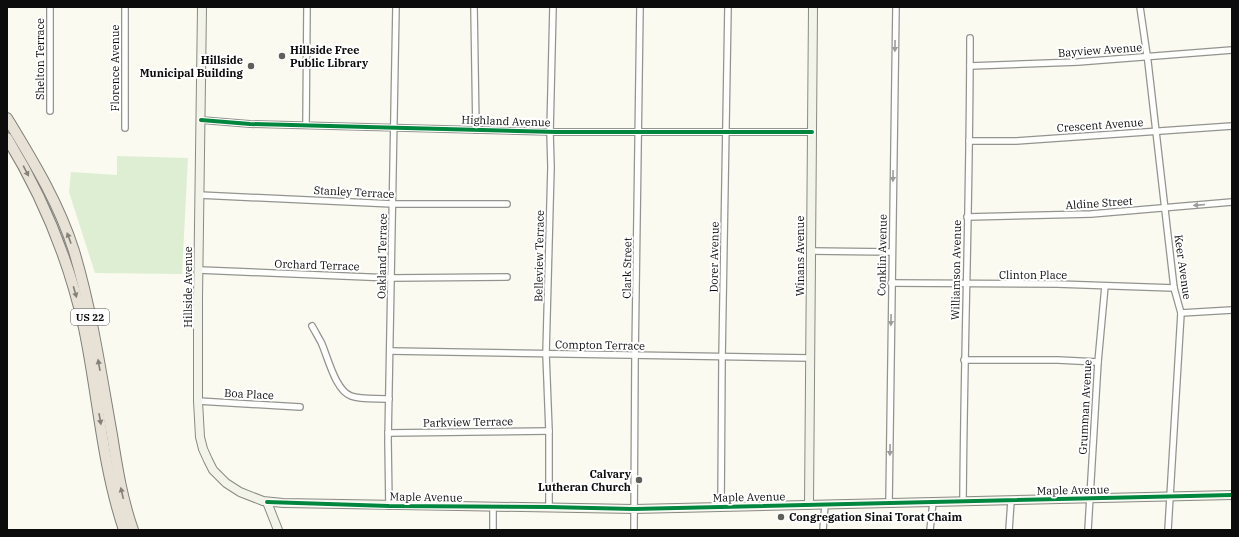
<svg xmlns="http://www.w3.org/2000/svg" width="1239" height="537" font-family="'IBM Plex Serif',serif">
	<style>
		.green { fill: #deeed2 }
		.lines { fill: none; stroke-linecap: round; stroke-linejoin: round }
		.street-casing { stroke: #93938f; stroke-width: 8 }
		.secondary-casing { stroke: #8a8a85; stroke-width: 10 }
		.highway-casing { stroke: #80807c; stroke-width: 12 }
		.street { stroke: #fefefd; stroke-width: 5.5 }
		.secondary { stroke: #f3f4e9; stroke-width: 8 }
		.highway { stroke: #e7e1d6; stroke-width: 10 }
		.cycleway-casing { stroke: #fff; stroke-width: 6 }
		.cycleway { stroke: #00873e; stroke-width: 4 }
		.oneway { fill: #9d9d9d }
		.oneway2 { fill: #84817b }
		.poi-dot { fill: #5f5f5c; stroke: #fff; stroke-width: 1.5 }
		.labels { text-anchor: middle; dominant-baseline: central; stroke-width: 4; stroke-linejoin: round; paint-order: stroke }
		.shield { fill: #fff; stroke: #555; stroke-width: 1 }
		.shield-label { font-size: 10px; font-weight: bold; fill: #0c0c0c }
		.poi-label { font-size: 11px; font-weight: bold; fill: #0c0c0c; stroke: #fff; text-anchor: start }
		.street-label { font-size: 11px; fill: #0c0c0c; stroke: #fff }
	</style>
	<rect width="100%" height="100%" fill="#fafaf0"/>
	<polygon class="green" points="117,156 188,158 182,274 95,273 69,192 71,172 117,175"/>
	<g class="lines">
		<defs>
			<g id="street">
				<polyline points="50,7 50,111"/>
				<polyline points="474,7 476,130"/>
				<polyline points="1140,7 1148,62 1174,288 1181,313 1168,530"/>
				<polyline points="970,66 1078,62 1232,50"/>
				<polyline points="201,120 250,124 556,132 812,132"/>
				<polyline points="306,125 307,7"/>
				<polyline points="125,128 125,7"/>
				<polyline points="969,141 1016,141 1232,126"/>
				<polyline points="199,195 393,204 507,204"/>
				<polyline points="967,217 1091,214 1232,202"/>
				<polyline points="811,251 891,252"/>
				<polyline points="199,270 391,278 507,277"/>
				<polyline points="891,283 1057,284 1174,288"/>
				<polyline points="1181,313 1232,310"/>
				<path d="M 312,326 C 315,331 318,337 321,342 C 328,357 335,390 351,396 C 362,400 377,398 389,399"/>
				<polyline points="390,351 810,358"/>
				<polyline points="964,360 1058,360 1098,362"/>
				<polyline points="198,401 300,407"/>
				<polyline points="388,433 549,431"/>
				<path d="M 963,502 C 964,347 970,193 970,38"/>
				<polyline points="889,503 896,7"/>
				<polyline points="389,506 388,441 396,7"/>
				<polyline points="549,507 549,431 546,354 551,167 550,132 553,7"/>
				<polyline points="721,507 722,359 728,7"/>
				<polyline points="493,530 493,507"/>
				<polyline points="634,530 635,358 640,7"/>
				<polyline points="823,530 825,505"/>
				<polyline points="930,530 933,502"/>
				<polyline points="1009,530 1011,501"/>
				<polyline points="1088,530 1098,362 1105,286"/>
			</g>
			<g id="secondary">
				<path d="M 202,7 L 198,299 L 198,401 L 200,437 L 203,449 L 208,460 L 213,470 L 226,483 L 240,492 L 263,501 L 283,503 C 400,506 517,506 634,509 L 1232,495"/>
				<polyline points="267,502 278,530"/>
				<polyline points="809,505 813,7"/>
			</g>
			<g id="highway">
				<path d="M 7,118 C 33,161 59,203 74,251 C 92,311 101,374 112,435 C 117,467 122,499 133,530"/>
				<path d="M 7,138 C 43,197 69,260 84,328 C 98,395 102,465 124,530"/>
			</g>
		</defs>
		<use href="#street" class="street-casing"/>
		<use href="#secondary" class="secondary-casing"/>
		<use href="#highway" class="highway-casing"/>
		<use href="#street" class="street"/>
		<use href="#secondary" class="secondary"/>
		<use href="#highway" class="highway"/>
		<defs>
			<g id="cycleway">
				<polyline points="201,120 250,124 556,132 812,132"/>
				<polyline points="267,502 389,506 549,507 634,509 1232,495"/>
			</g>
		</defs>
		<use href="#cycleway" class="cycleway-casing"/>
		<use href="#cycleway" class="cycleway"/>
	</g>
	<defs><path id="oneway-solid" d="M-6-.8H1V-3.2L6.5 0L1 3.2V.8H-6Z"/></defs>
	<g class="oneway">
		<use href="#oneway-solid" transform="translate(895 46) rotate(91)"/>
		<use href="#oneway-solid" transform="translate(893 176) rotate(91)"/>
		<use href="#oneway-solid" transform="translate(1199 205) rotate(175)"/>
		<use href="#oneway-solid" transform="translate(891 320) rotate(91)"/>
		<use href="#oneway-solid" transform="translate(890 450) rotate(91)"/>
	</g>
	<g class="oneway2">
		<use href="#oneway-solid" transform="translate(26 171) rotate(62)"/>
		<use href="#oneway-solid" transform="translate(69 238) rotate(-110)"/>
		<use href="#oneway-solid" transform="translate(75 292) rotate(74)"/>
		<use href="#oneway-solid" transform="translate(99 365) rotate(-100)"/>
		<use href="#oneway-solid" transform="translate(100 419) rotate(80)"/>
		<use href="#oneway-solid" transform="translate(122 493) rotate(-103)"/>
	</g>
	<g class="poi-dot">
		<circle cx="282" cy="56" r="4"/>
		<circle cx="251" cy="66" r="4"/>
		<circle cx="639" cy="480" r="4"/>
		<circle cx="781" cy="517" r="4"/>
	</g>
	<g class="labels">
		<rect class="shield" x="71" y="309" width="38" height="16" rx="3"/>
		<g class="shield-label">
			<text x="90" y="317">US 22</text>
		</g>
		<g class="poi-label">
			<text x="290" y="50">Hillside Free<tspan x="290" dy="13">Public Library</tspan></text>
			<text x="243" y="60" text-anchor="end">Hillside<tspan x="243" dy="13">Municipal Building</tspan></text>
			<text x="631" y="474" text-anchor="end">Calvary<tspan x="631" dy="13">Lutheran Church</tspan></text>
			<text x="789" y="517">Congregation Sinai Torat Chaim</text>
		</g>
		<g class="street-label">
			<text transform="translate(1100 50) rotate(-4)">Bayview Avenue</text>
			<text transform="translate(40 59) rotate(-90)">Shelton Terrace</text>
			<text transform="translate(115 68) rotate(-90)">Florence Avenue</text>
			<text transform="translate(506 121) rotate(2)">Highland Avenue</text>
			<text transform="translate(1100 125) rotate(-4)">Crescent Avenue</text>
			<text transform="translate(354 192) rotate(3)">Stanley Terrace</text>
			<text transform="translate(1099 203) rotate(-4)">Aldine Street</text>
			<text transform="translate(882 255) rotate(-89)">Conklin Avenue</text>
			<text transform="translate(382 256) rotate(-89)">Oakland Terrace</text>
			<text transform="translate(539 256) rotate(-89)">Belleview Terrace</text>
			<text transform="translate(800 256) rotate(-90)">Winans Avenue</text>
			<text transform="translate(714 257) rotate(-89)">Dorer Avenue</text>
			<text transform="translate(317 265) rotate(2)">Orchard Terrace</text>
			<text transform="translate(1183 267) rotate(82)">Keer Avenue</text>
			<text transform="translate(627 268) rotate(-89)">Clark Street</text>
			<text transform="translate(956 270) rotate(-89)">Williamson Avenue</text>
			<text x="1033" y="275">Clinton Place</text>
			<text transform="translate(188 287) rotate(-90)">Hillside Avenue</text>
			<text transform="translate(600 345) rotate(1)">Compton Terrace</text>
			<text transform="translate(249 394) rotate(3)">Boa Place</text>
			<text transform="translate(1085 407) rotate(-87)">Grumman Avenue</text>
			<text transform="translate(468 422) rotate(-1)">Parkview Terrace</text>
			<text transform="translate(1073 490) rotate(-1)">Maple Avenue</text>
			<text transform="translate(426 497) rotate(1)">Maple Avenue</text>
			<text transform="translate(749 497) rotate(-1)">Maple Avenue</text>
		</g>
	</g>
	<rect width="1239" height="537" fill="none" stroke="#0c0c0c" stroke-width="16"/>
</svg>
